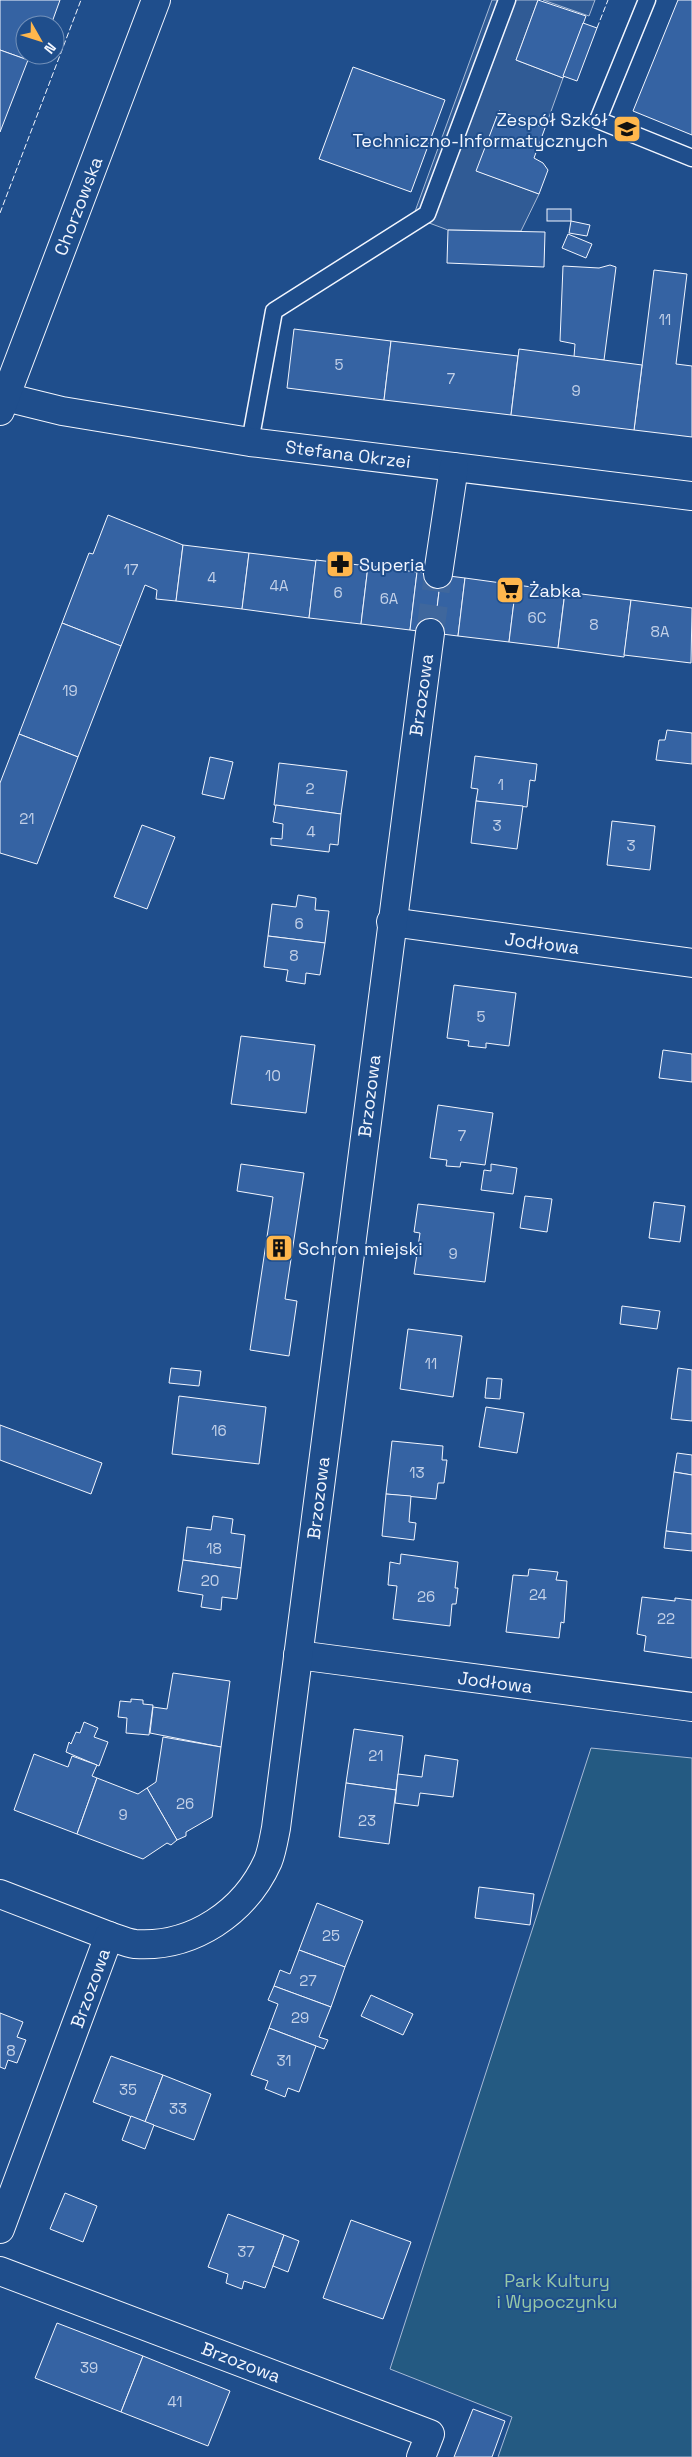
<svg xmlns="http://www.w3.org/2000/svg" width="692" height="2457" font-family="'Space Grotesk',sans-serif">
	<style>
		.green { fill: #245a82; stroke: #a8bbd7 }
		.parking { fill: #305b95; stroke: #a8bbd7 }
		.building { fill: #3563a3; stroke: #f2f6ff }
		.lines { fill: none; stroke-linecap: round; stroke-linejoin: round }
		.minor-tunnel { stroke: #3f679d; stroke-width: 28; stroke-dasharray: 28 14; stroke-linecap: butt }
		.service-casing { stroke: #f2f6ff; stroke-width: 19 }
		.minor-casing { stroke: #f2f6ff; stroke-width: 30 }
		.secondary-casing { stroke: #f2f6ff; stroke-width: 30 }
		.service { stroke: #1f4e8c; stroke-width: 16 }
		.minor { stroke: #1f4e8c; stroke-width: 28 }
		.secondary { stroke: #1f4e8c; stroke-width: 28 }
		.fence { stroke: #f2f6ff; stroke-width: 1; stroke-dasharray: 6 2.5; stroke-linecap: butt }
		.labels { text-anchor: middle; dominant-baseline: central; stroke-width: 4; stroke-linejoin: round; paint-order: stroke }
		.number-label { font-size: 15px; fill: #c3d1e8 }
		.poi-label { font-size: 18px; fill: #f2f6ff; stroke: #1f4e8c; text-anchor: start }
		.street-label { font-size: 18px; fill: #f2f6ff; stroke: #1f4e8c }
		.park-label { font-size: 18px; fill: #97c8a6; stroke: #1f4e8c }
	</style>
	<rect width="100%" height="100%" fill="#1f4e8c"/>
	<polygon class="green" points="591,1748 692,1758 692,2457 498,2457 512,2417 390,2369"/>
	<g class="parking">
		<polygon points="492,0 538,0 516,60 563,78 545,128 499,111 477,171 539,194 521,231 448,230 413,217"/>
		<polygon points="543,0 595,0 589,16"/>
	</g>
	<g class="building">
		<polygon points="0,0 60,0 51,25 25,25 25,55 39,55 36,63 0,50"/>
		<polygon points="538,0 586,16 563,78 516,60"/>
		<polygon points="678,0 692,0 692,135 633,111"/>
		<polygon points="583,23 597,28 577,81 563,76"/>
		<polygon points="0,50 28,60 0,132"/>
		<polygon points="353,67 445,100 411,192 319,159"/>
		<polygon points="499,111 545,128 534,158 543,163 548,170 539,194 476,171"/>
		<rect x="547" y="209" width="24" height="12"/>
		<polygon points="571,221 590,225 587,236 569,233"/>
		<polygon points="448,230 545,232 544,267 447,263"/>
		<polygon points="568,234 592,244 586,258 562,248"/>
		<polygon points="610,265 616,267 604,360 574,357 575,344 560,341 563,266 599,268"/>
		<polygon points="654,270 687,274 676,364 692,366 692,437 634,430"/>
		<polygon points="294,329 391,341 384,400 287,388"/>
		<polygon points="391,341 518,356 511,415 384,400"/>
		<polygon points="519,349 642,365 634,430 511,415"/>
		<polygon points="108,515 183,545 176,601 156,599 157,590 145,585 121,646 62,623 89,553 93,554"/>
		<polygon points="183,545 249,553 242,609 176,601"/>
		<polygon points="249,553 316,561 309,618 242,609"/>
		<polygon points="316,560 368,566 361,624 309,618"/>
		<polygon points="368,566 417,572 410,630 361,624"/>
		<polygon points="417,572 441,575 434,633 410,630"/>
		<polygon points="441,575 465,578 458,636 434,633"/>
		<polygon points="465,578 516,585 509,642 458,636"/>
		<polygon points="516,585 565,591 558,648 509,642"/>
		<polygon points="565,592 631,600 624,657 558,648"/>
		<polygon points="631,600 692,608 691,663 624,655"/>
		<polygon points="62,623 121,646 78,757 19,734"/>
		<polygon points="667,730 692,733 692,764 656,760 659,740 665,740"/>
		<polygon points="19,734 78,757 37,864 0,853 0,783"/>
		<polygon points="475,756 537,764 535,781 530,780 527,807 476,801 478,789 471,788"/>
		<polygon points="210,757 233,762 224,799 202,794"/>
		<polygon points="279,763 347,771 341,814 274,805"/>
		<polygon points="476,801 523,806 517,849 471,843"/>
		<polygon points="276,805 341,814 338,845 330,844 329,852 271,845 271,838 282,839 283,824 273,822"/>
		<polygon points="612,821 655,826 650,870 607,865"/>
		<polygon points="142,825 175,837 147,909 114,897"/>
		<polygon points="298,895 316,898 315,910 329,911 325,943 268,936 272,904 296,907"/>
		<polygon points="268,936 325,943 320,975 306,973 305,984 286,981 288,970 264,967"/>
		<polygon points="454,985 516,993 509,1046 486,1043 486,1048 468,1046 469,1041 447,1038"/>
		<polygon points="241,1036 315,1045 306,1113 231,1104"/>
		<polygon points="663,1050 692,1054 692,1082 659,1078"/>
		<polygon points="438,1105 493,1113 485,1165 461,1162 460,1167 446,1166 447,1160 430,1158"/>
		<polygon points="241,1164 304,1173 285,1299 297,1301 289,1356 250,1350 273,1197 237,1191"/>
		<polygon points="491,1164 517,1168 513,1194 481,1190 484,1170 491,1171"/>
		<polygon points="525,1196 552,1199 547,1232 520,1228"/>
		<polygon points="654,1202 685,1206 680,1242 649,1238"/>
		<polygon points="418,1204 494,1213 485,1282 414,1274 420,1233 414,1232"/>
		<polygon points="622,1306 660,1311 657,1329 620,1324"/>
		<polygon points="408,1329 462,1336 453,1397 400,1389"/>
		<polygon points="171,1368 201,1371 199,1386 169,1383"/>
		<polygon points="678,1368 692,1370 692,1421 671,1419"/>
		<polygon points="487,1378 502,1379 500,1399 485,1398"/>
		<polygon points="179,1396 266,1407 259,1464 172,1454"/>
		<polygon points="486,1407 524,1413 517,1453 479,1447"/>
		<polygon points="0,1425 102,1463 91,1494 0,1460"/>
		<polygon points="392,1441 443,1446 442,1460 447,1460 444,1483 438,1483 436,1499 386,1494"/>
		<polygon points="677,1453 692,1455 692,1475 674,1472"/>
		<polygon points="674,1472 692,1475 692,1534 666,1531"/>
		<polygon points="386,1494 411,1496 409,1522 416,1523 414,1540 382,1536"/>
		<polygon points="213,1516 233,1519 231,1533 245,1535 241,1568 183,1560 187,1527 211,1530"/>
		<polygon points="666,1531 692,1534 692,1551 664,1548"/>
		<polygon points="401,1554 458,1562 455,1588 458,1588 456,1604 452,1604 450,1626 393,1619 397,1586 388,1585 390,1562 400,1564"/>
		<polygon points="183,1560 241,1568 237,1599 222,1597 221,1610 201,1607 203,1595 178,1591"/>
		<polygon points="529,1569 558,1572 556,1580 567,1581 564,1623 561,1622 559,1638 506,1632 513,1575 528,1576"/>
		<polygon points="642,1597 675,1601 675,1598 692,1600 692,1658 644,1651 646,1636 637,1634"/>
		<polygon points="173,1673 230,1681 221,1747 150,1733 153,1707 167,1709"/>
		<polygon points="131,1699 143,1700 143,1704 153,1705 149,1735 126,1733 127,1718 118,1717 120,1701 131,1702"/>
		<polygon points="84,1722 98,1728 94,1737 108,1742 99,1766 66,1752 69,1742 71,1744 76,1732 80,1733"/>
		<polygon points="354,1729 403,1736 396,1790 346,1783"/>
		<polygon points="163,1737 221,1747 212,1817 186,1832 186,1836 177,1840 147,1788 156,1782"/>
		<polygon points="34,1754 68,1767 72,1756 97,1765 92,1776 97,1778 77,1834 14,1810"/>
		<polygon points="425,1755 458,1760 453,1797 420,1793 418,1806 395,1803 398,1774 422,1777"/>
		<polygon points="97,1778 138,1794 147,1788 177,1840 171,1845 167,1843 143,1859 77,1834"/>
		<polygon points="346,1783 396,1790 389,1844 339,1837"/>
		<polygon points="479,1887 534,1894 530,1925 475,1918"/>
		<polygon points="317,1903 363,1921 345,1967 299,1950"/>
		<polygon points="299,1950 345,1967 331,2007 274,1986 280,1970 290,1974"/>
		<polygon points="274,1986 331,2007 319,2037 328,2040 324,2049 269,2028 278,2004 268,2000"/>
		<polygon points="371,1995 413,2014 403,2035 361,2016"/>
		<polygon points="0,2013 23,2022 17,2037 26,2040 17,2063 8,2060 5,2069 0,2067"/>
		<polygon points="269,2028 316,2046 299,2092 288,2088 285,2097 265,2089 268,2081 251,2075"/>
		<polygon points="111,2056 163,2075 145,2122 93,2102"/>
		<polygon points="163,2075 211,2094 194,2140 145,2122"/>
		<polygon points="131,2116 154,2125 145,2149 122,2140"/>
		<polygon points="65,2193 97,2206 83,2242 50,2229"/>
		<polygon points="228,2214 284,2235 265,2288 244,2281 242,2289 226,2283 228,2274 208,2267"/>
		<polygon points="351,2220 411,2242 383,2319 323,2298"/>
		<polygon points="284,2235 299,2241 288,2272 273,2266"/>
		<polygon points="57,2323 143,2356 121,2412 35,2378"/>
		<polygon points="143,2356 230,2391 208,2446 121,2412"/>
		<polygon points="473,2409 505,2421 492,2457 454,2457"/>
	</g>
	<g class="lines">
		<polyline class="minor-tunnel" points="430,633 438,574"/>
		<defs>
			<g id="service">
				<polyline points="647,0 598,120 692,158"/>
				<polyline points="250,442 274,311 427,214 507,0"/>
			</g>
			<g id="minor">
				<polyline points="5,397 62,411 250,442 692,496"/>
				<polyline points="438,574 454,467"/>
				<polyline points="391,922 692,963"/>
				<polyline points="298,1655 692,1707"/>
				<polyline points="0,1894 109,1936"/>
				<path d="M 0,2229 L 109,1936 C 118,1939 127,1943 135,1944 C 193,1948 245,1912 268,1861 C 272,1851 274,1838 276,1828 L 430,633"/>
				<polyline points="0,2271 430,2434 421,2457"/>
			</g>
			<polyline id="secondary" points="0,411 156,0"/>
		</defs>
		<use href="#service" class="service-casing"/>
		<use href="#minor" class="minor-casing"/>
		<use href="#secondary" class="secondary-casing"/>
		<use href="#service" class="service"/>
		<use href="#minor" class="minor"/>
		<use href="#secondary" class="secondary"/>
		<g class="fence">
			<polyline points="597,28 608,0"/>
			<polyline points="0,213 81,0"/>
		</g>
	</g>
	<defs>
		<symbol id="school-square" viewBox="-11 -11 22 22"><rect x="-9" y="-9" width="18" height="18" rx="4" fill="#ffb74d" stroke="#1f4e8c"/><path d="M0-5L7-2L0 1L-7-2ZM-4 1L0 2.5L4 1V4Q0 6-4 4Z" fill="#111"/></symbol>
		<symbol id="pharmacy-square" viewBox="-11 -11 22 22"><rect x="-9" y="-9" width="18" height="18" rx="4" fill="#ffb74d" stroke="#1f4e8c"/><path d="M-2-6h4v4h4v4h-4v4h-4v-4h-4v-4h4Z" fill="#111"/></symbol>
		<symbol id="supermarket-square" viewBox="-11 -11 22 22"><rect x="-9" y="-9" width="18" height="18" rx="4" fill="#ffb74d" stroke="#1f4e8c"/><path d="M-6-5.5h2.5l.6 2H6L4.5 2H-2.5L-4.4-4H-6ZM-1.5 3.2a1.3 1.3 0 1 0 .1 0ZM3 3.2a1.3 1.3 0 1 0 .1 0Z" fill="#111"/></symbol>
		<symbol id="building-square" viewBox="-11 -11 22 22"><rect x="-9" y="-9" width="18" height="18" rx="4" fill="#ffb74d" stroke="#1f4e8c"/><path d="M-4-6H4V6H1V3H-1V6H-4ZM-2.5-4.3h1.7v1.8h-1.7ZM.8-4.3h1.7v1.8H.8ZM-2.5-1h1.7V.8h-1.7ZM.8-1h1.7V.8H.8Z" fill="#111"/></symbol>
	</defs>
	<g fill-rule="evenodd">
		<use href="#school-square" x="611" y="113" width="32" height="32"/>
		<use href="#pharmacy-square" x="324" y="548" width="32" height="32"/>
		<use href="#supermarket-square" x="494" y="574" width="32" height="32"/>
		<use href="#building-square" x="263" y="1232" width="32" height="32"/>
	</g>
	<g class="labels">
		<g class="number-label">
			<text x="665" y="319">11</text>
			<text x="339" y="364">5</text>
			<text x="451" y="378">7</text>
			<text x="576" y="390">9</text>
			<text x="131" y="569">17</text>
			<text x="212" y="577">4</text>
			<text x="279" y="585">4A</text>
			<text x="338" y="592">6</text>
			<text x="389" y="598">6A</text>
			<text x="537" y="617">6C</text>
			<text x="594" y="624">8</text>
			<text x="660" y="631">8A</text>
			<text x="70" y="690">19</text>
			<text x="501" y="784">1</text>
			<text x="310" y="788">2</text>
			<text x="27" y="818">21</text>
			<text x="497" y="825">3</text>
			<text x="311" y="831">4</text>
			<text x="631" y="845">3</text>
			<text x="299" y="923">6</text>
			<text x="294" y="955">8</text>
			<text x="481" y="1016">5</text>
			<text x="273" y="1075">10</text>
			<text x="462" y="1135">7</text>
			<text x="453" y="1253">9</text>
			<text x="431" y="1363">11</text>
			<text x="219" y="1430">16</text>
			<text x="417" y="1472">13</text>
			<text x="214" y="1548">18</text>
			<text x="210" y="1580">20</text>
			<text x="538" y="1594">24</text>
			<text x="426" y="1596">26</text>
			<text x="666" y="1618">22</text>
			<text x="376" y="1755">21</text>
			<text x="185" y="1803">26</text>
			<text x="123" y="1814">9</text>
			<text x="367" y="1820">23</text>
			<text x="331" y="1935">25</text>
			<text x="308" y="1980">27</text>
			<text x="300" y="2017">29</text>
			<text x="11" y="2050">8</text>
			<text x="284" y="2060">31</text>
			<text x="128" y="2089">35</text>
			<text x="178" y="2108">33</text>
			<text x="246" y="2251">37</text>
			<text x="89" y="2367">39</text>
			<text x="175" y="2401">41</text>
		</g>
		<g class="poi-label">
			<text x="608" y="119" text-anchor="end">Zespół Szkół<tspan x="608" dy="21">Techniczno-Informatycznych</tspan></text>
			<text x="359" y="564">Superia</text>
			<text x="529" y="590">Żabka</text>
			<text x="298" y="1248">Schron miejski</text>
		</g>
		<g class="street-label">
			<text transform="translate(78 206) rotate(-69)">Chorzowska</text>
			<text transform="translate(348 454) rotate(7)">Stefana Okrzei</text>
			<text transform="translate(421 695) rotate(-82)">Brzozowa</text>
			<text transform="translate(542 943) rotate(7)">Jodłowa</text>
			<text transform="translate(369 1096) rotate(-83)">Brzozowa</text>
			<text transform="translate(318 1498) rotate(-83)">Brzozowa</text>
			<text transform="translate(495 1682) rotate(7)">Jodłowa</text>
			<text transform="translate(90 1988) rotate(-70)">Brzozowa</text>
			<text transform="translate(241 2362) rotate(21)">Brzozowa</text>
		</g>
		<g class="park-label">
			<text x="557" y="2280">Park Kultury<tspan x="557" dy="21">i Wypoczynku</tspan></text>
		</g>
	</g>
	<g transform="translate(40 40) rotate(129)"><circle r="24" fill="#1f4e8c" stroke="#7391ba"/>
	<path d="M0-4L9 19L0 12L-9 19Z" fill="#ffb74d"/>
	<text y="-8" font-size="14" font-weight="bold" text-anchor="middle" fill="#f2f6ff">N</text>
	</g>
</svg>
